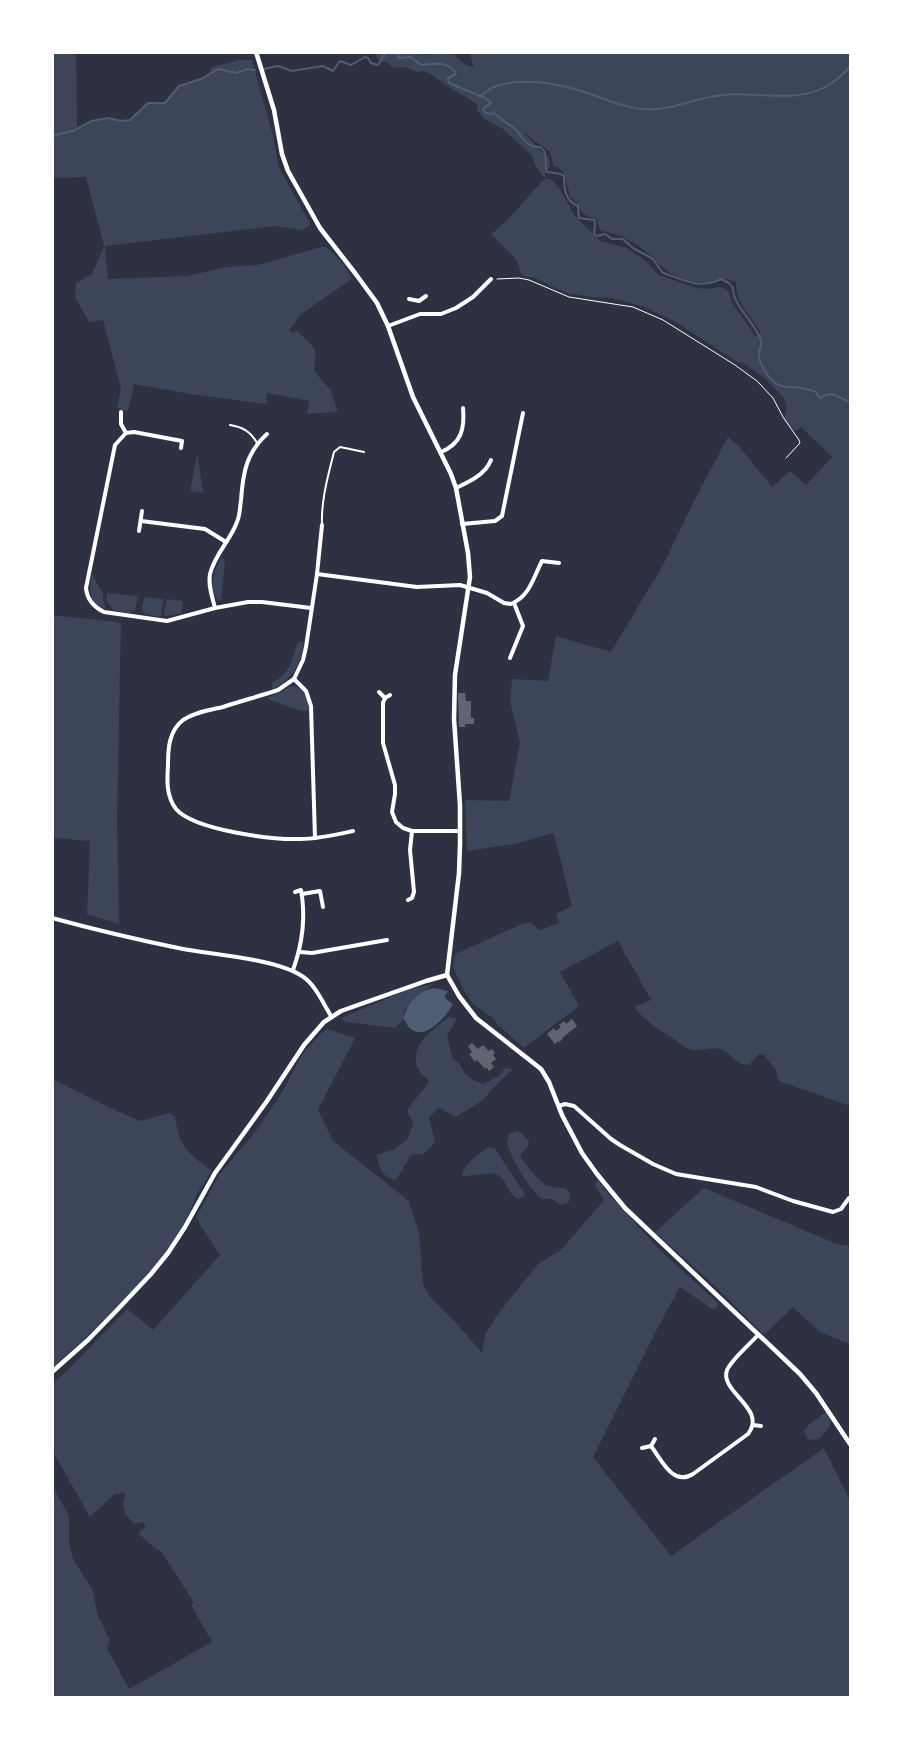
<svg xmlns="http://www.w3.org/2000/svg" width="903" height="1750" font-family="Karla,sans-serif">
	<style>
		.green { fill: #3c4559; fill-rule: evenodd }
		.water { fill: #4f5d75 }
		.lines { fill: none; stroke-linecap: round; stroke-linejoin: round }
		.stream { stroke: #4f5d75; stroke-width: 2 }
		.building { fill: #626471 }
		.path { stroke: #fff; stroke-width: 1 }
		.service { stroke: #fff; stroke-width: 2 }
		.minor { stroke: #fff; stroke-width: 4 }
		.tertiary { stroke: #fff; stroke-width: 4.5 }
	</style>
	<rect width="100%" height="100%" fill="#2d3142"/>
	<g class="green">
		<path d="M 53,52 L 76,53 L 77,129 L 91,121 L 108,118 L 122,121 L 130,120 L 148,103 L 165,103 L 179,86 L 194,82 L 211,73 L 210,68 L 239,60 L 252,60 L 273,136 L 279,168 L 311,225 L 302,230 L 275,226 L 105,246 L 108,279 L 187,276 L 228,267 L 257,265 L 325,246 L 341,261 L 352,279 L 300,315 L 290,329 L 290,332 L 297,331 L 299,333 C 317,349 317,348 314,371 L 331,391 L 338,412 L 307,414 L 309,401 L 267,393 L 266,404 L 190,394 L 134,384 L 128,411 L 117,408 L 121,388 L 103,320 L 89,322 L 75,297 L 76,283 L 92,274 L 104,246 L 86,177 L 53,178 Z"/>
		<path d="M 398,52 L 405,54 L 422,52 L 424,55 L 430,53 L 450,53 L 454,54 L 463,63 L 474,68 L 469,53 L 850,53 L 850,1106 L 779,1081 L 775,1069 L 764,1055 L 759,1054 L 749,1065 C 734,1065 734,1055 723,1050 C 711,1045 700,1053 689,1049 C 684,1047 679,1043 676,1040 C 660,1031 645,1021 634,1007 L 651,1000 L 618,941 L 560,972 L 579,1006 L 524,1048 L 496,1023 L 494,1019 L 473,1004 L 464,991 L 453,967 L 455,954 L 524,923 L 531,923 L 540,930 L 559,923 L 556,914 L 572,906 L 554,833 L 514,844 L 467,851 L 465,800 L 509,801 L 520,743 L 510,701 L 512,679 L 548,681 L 556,636 L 611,652 L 663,565 L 696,497 L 728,437 L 739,446 L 772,487 L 790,471 L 806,485 L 832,457 L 801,427 L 798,430 L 794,430 L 784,420 L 787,407 L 783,397 L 765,378 L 741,362 L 739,363 L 674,321 L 642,306 L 610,298 L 591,297 L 567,293 L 535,278 L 524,276 L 521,273 L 516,259 L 491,234 C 512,219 526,197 545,179 L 536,167 L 532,156 L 503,129 L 483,118 L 478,111 L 477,104 L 449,87 L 431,74 L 424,71 L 417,72 L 405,67 L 393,68 L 387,62 L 382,63 L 376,57 L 375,53 ZM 524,133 L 550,152 L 554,167 L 558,167 L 564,173 L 570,196 L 577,203 L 582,213 L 596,220 L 601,231 C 623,234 639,245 655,259 C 659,264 664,269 669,272 C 677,277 692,282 702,282 C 718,282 716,275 736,282 C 734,301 752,317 761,333 L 755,336 L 731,301 L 729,292 L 726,289 L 720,287 L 707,289 L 697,288 L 659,275 L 647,262 L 627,248 L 600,241 L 575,216 L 559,188 L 551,179 L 545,179 L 546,170 L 551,166 L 549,159 Z"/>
		<polygon points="197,454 203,490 204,493 190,491"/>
		<path d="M 220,559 L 225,559 L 221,602 C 207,594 214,571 220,559 Z"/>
		<path d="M 92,574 L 100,589 L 103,593 L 103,599 L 106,609 C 88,604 89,590 92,574 Z"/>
		<polygon points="107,593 138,596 135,610 129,613 113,610 107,602"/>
		<polygon points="144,597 164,599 161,617 144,614 142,609"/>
		<polygon points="167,599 183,601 181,614 166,616 164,614"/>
		<path d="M 52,615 C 76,618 98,619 121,623 L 117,820 L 119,924 L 87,914 L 90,841 L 53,838 Z"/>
		<path d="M 298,642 L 304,642 C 301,663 293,679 273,689 L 271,683 C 290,675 292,659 298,642 Z"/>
		<path d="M 291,686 C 304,686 308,700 309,711 L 301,711 L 266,698 L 278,693 Z"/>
		<polygon points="433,984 407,1008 404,1013 404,1019 395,1028 346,1022 341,1018 409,989"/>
		<path d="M 449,1017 L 457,1018 L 447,1036 L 453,1060 L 459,1063 L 464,1072 L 473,1080 L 483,1084 L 499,1076 L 505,1068 L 513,1069 L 494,1087 L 483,1100 L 456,1117 L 439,1108 L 429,1117 L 435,1142 L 424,1154 L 411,1155 L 396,1180 C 382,1177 379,1168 377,1155 L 394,1149 L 408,1139 L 413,1124 L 407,1110 C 414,1100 422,1092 429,1081 C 426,1078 422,1075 420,1072 C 405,1049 433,1029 449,1017 Z"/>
		<path d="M 327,1029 L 355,1038 L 318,1110 L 333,1141 L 409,1201 L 419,1233 L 423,1284 L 429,1296 L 458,1325 L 482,1353 L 486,1333 L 497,1315 L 538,1264 L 561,1250 L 604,1200 L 595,1185 L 598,1180 L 605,1190 L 659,1249 L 719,1304 L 716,1309 L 712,1309 L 680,1287 L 657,1329 L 593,1457 L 671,1556 L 824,1448 L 850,1501 L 850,1697 L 53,1697 L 53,1487 L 69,1516 L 69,1543 L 73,1559 L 93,1591 L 97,1613 L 110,1641 L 107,1648 L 129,1689 L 212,1642 L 191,1605 L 194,1603 L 161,1551 L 157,1550 L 139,1534 L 140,1531 L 146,1527 L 143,1522 L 135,1524 C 126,1517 119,1506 126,1495 L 124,1493 L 115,1494 L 90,1517 L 53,1452 L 53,1383 L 69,1369 L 127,1309 L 153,1330 L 220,1255 L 196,1218 L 219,1175 L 258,1128 L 280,1096 L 302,1055 L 320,1034 Z"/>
		<path d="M 52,1079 L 117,1111 L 141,1121 L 169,1113 L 175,1116 C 179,1147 188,1153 212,1171 L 197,1194 L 186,1220 L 165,1253 L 146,1278 L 79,1344 L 53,1367 Z"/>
		<path d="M 518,1131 L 529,1140 L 527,1148 L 520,1155 C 521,1160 541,1183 546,1185 C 552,1188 560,1187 566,1189 L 570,1194 L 570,1200 L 567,1203 L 560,1205 L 552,1199 L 542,1199 C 528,1188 511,1159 507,1142 L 509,1134 Z"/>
		<path d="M 489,1147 L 495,1148 L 508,1169 L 524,1193 L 525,1196 L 518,1199 C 506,1193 507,1179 498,1175 C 486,1171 473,1177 462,1176 C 464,1163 479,1154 489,1147 Z"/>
		<polygon points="704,1188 837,1244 850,1246 850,1344 820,1332 793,1307 764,1335 715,1286 655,1232"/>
		<polygon points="826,1412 831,1417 830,1427 819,1439 808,1440 804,1431 807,1426"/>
	</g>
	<path class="water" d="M 435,988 L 448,991 L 445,996 L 445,998 L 453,1004 C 448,1015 427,1038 414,1031 C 409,1029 406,1023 404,1019 C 405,1005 421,989 435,988 Z"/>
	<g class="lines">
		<g class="stream">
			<path d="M 397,52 L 399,58 L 411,57 L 421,65 C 434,64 449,60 456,74 L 448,78 L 449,83 L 485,98 L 491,103 L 483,109 L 484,112 L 490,114 L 494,113 C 501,120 513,126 517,131 C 524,139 528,148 540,147 C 550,154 543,162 547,172 L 561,174 L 564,176 C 564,188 565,201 578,206 L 579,218 L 594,220 L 595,223 L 594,234 L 597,236 L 605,234 L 612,239 L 623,239 L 633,248 L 653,259 L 662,272 L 666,274 C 687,281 700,289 721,279 L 729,283 L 733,288 C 732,304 754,322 760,338 C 763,344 760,347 759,353 C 758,363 768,377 775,383 C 783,389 793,386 801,388 C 806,389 811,390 816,392 L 820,398 C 832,389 839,398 850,402"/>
			<polyline points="264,69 278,66 292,71 323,66 333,71 340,61 351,65 365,57 368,58 371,63 378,65 386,52"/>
			<path d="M 480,97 C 498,76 542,81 567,87 C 591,92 615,106 640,109 C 671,112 693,98 722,95 C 756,91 800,105 830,84 C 837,80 844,73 850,67"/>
			<polyline points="52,136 73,131 91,121 108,118 122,121 130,120 148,103 165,103 179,86 201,79 218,69 236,73 248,69 255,70"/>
		</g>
	</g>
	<g class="building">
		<polygon points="458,693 465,693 466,701 471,701 471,718 474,718 474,724 465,724 465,727 459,727"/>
		<polygon points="572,1019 577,1026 562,1038 563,1039 559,1042 558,1041 555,1044 547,1034 554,1028 556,1031 561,1027 559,1025 564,1021 566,1024"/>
		<polygon points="472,1043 478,1049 483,1045 489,1051 492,1049 495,1053 493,1055 496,1059 491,1063 494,1067 489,1071 486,1067 485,1069 477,1060 475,1062 469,1054 472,1052 468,1046"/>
	</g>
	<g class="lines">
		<polyline class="path" points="497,279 519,278 529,280 569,297 633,307 663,320 735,365 757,381 773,398 783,417 799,440 800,443 786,458"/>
		<g class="service">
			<path d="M 230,425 C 243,427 251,432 257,443"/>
			<path d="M 322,525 C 321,500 328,476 334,452 L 340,447 L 364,452"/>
		</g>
		<g class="minor">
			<polyline points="409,299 419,301 426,296"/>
			<polyline points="388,326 420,314 441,314 456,308 473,297 491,279"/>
			<polyline points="121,412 121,424 126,433"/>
			<path d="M 181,448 L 182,441 L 134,432 L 126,433 L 115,445 L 86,588 C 87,600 94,607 104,612 L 167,621 L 215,608 L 248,602 L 262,602 L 311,608"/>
			<path d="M 441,452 C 461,444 465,429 463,408"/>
			<path d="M 456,488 C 469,482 485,475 491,460"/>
			<polyline points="141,521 205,529 226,542"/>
			<polyline points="462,524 495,521 502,516 523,413"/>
			<path d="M 322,525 L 317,574 L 306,647 L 303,660 L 294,679 L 278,690 C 260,696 241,701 223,707 C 210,710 195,712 183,720 C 169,731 168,748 168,765 C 167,780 166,796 176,809 C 194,830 272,840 300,839 C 318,839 335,835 353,831"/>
			<polyline points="139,531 142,511"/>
			<path d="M 317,574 L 417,587 L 460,585 L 487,593 L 504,603 L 511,604 C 530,596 533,578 542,561 L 559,563"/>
			<path d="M 215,608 C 212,596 208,585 210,574 C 215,554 230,541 237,522 C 240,515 240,507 241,500 C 243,473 246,453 267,434"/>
			<polyline points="510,658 523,626 514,603"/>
			<polyline points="294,679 306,691 311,706 315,838"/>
			<polyline points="379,692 385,698"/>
			<polyline points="390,695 385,698 383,703 383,743 395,785 395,794 392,812 396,822 403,828 412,831 460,831"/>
			<polyline points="302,894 320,891 323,907"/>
			<polyline points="408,900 412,898 414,892 410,850 412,831"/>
			<path d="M 52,918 C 96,930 139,940 183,949 C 216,955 276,959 302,976 C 315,984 323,1003 331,1016"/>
			<polyline points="300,952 312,953 387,940"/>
			<path d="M 293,970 C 302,945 306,917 301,890 L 295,892"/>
			<polyline points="559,1106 565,1104 574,1106 611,1139 620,1145 653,1164 676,1174 756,1187 793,1201 833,1212 841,1209 849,1198"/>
			<polyline points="753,1425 761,1426"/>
			<polyline points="651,1446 655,1439"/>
			<path d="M 642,1448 L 651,1446 C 661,1459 673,1487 693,1474 L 748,1434 C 768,1409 719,1392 727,1370 C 732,1359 750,1344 758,1335"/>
		</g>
		<g class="tertiary">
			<polyline points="256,52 274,110 282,154 288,171 320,228 355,273 377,303 388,326 413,397 451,474 456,488 468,553 470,577 455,675 454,719 460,805 460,844 459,873 447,975 459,996 476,1018 541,1069 549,1082 562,1115 582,1153 597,1174 625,1208 800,1374 816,1393 850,1444"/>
			<polyline points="52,1372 88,1340 119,1308 151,1274 168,1253 185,1227 215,1173 267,1101 304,1045 324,1022 341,1011 426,981 447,975"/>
		</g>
	</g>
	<rect width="903" height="1750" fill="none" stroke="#ffffff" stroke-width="108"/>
</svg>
